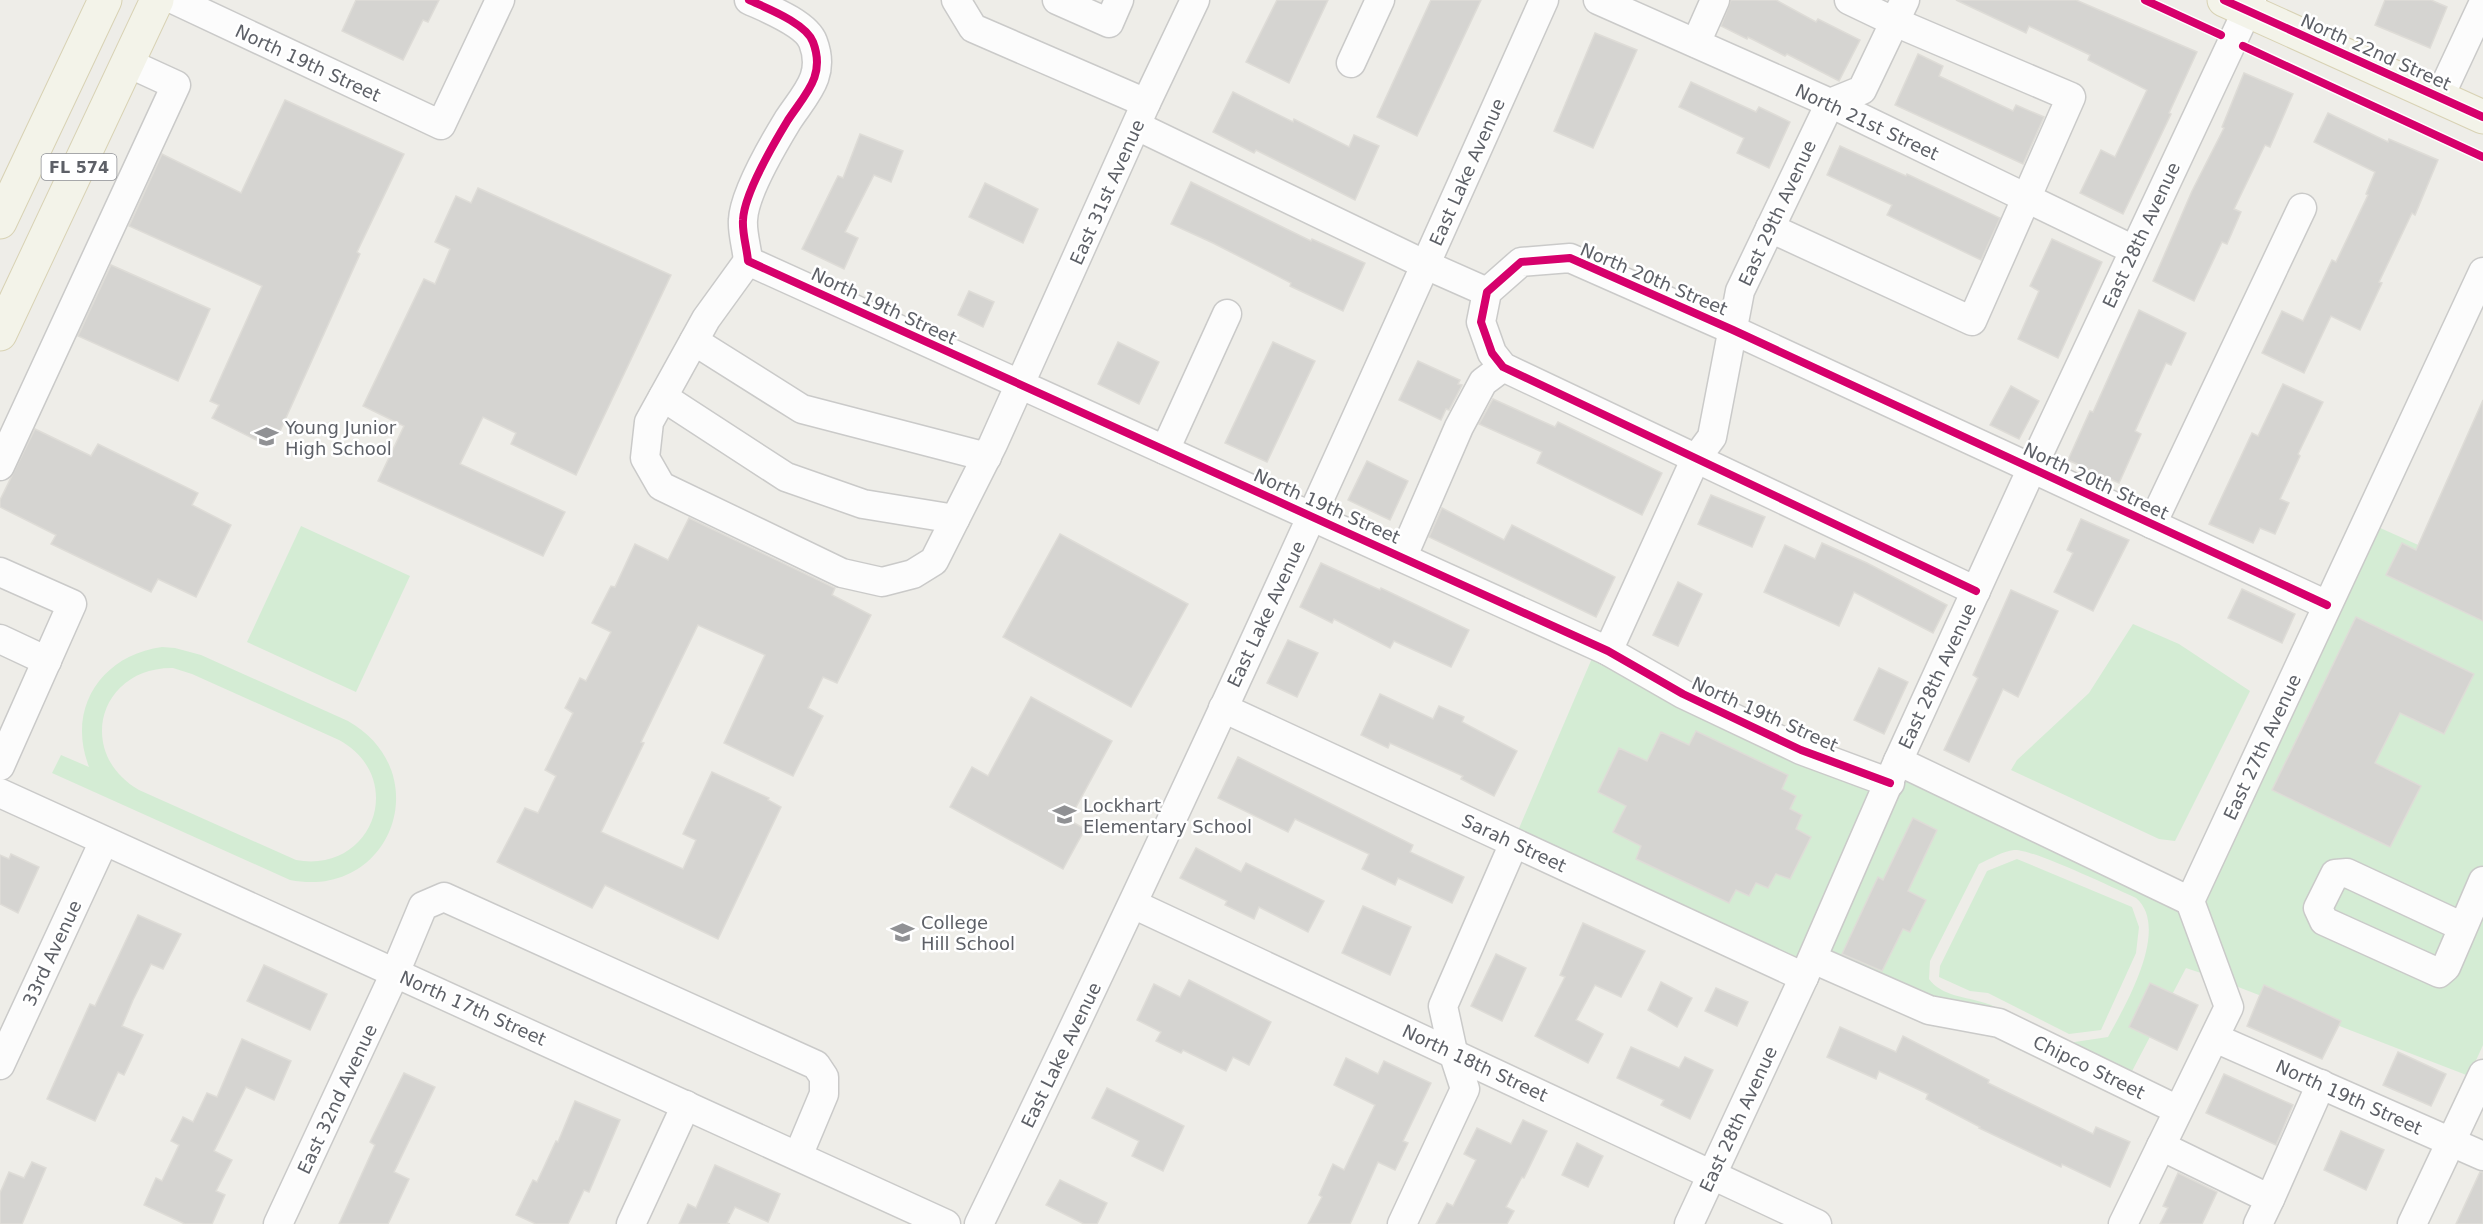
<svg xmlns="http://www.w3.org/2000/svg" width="2483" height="1224" font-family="'DejaVu Sans',sans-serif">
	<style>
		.green { fill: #d4ecd4; fill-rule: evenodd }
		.building { fill: #d5d4d1; stroke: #dedcd7; stroke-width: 1.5 }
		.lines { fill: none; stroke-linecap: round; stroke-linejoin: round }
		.minor-casing { stroke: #cacac9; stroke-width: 31 }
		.major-casing { stroke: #d8d2b4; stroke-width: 35 }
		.minor { stroke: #fcfcfc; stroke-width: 28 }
		.major { stroke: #f3f3e9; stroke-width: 33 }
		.cycleway-casing { stroke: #fff; stroke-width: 11 }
		.cycleway { stroke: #d6006c; stroke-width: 8 }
		.labels { text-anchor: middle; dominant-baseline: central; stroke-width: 5; stroke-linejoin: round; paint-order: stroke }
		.shield { fill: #fff; stroke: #8e9095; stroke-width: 1.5 }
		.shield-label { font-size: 16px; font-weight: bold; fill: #5d6067 }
		.street-label { font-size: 18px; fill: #5d6067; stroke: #fff }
		.poi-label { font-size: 18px; fill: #5d6067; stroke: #fff; text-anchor: start }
	</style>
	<rect width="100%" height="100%" fill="#eeede8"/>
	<g class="green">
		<polygon points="301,526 410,576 356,692 247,642"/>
		<polygon points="2378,527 2483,574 2483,1045 2469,1076 2233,985 2203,903"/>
		<polygon points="2133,624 2179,644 2250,691 2175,841 2159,839 2011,770 2017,760 2089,693"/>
		<path d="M 162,647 L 175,648 L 201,655 L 348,721 C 438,772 392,900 290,880 L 52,773 L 61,755 L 89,767 C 66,708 102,655 162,647 ZM 173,668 L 192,674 L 339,740 C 408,778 373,874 296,860 L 139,790 C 75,753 99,667 173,668 Z"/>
		<polygon points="1593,656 1874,789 1798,962 1517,833"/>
		<path d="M 1905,777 L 2181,909 L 2204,974 L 2186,968 L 2130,1075 L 2068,1043 L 2108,1037 C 2125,1006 2171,928 2136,898 C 2115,889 2031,848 2014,850 C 2003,851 1990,859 1979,864 L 1930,961 L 1929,979 C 1941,996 1967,997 1985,1003 C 1993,1005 2000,1010 2007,1013 L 1932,999 L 1828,954 Z"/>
		<polygon points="2017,859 2132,907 2139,927 2136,953 2101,1030 2069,1034 1988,993 1970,991 1939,977 1940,966 1987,871"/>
	</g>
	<g class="building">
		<polygon points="356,0 439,0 428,22 423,20 403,60 342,31"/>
		<polygon points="1277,0 1328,0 1289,83 1246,62"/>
		<polygon points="1431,0 1481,0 1417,136 1377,117"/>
		<polygon points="1731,0 1776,0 1816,22 1818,19 1860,40 1839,81 1787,54 1785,56 1748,37 1747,39 1721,26"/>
		<polygon points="1956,0 2076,0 2197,52 2169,113 2171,114 2123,214 2080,193 2101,150 2115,157 2147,90 2088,60 2090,55 2029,26 2026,33"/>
		<polygon points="2385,0 2431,0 2447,7 2430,48 2375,25"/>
		<polygon points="1595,33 1637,50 1593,148 1554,131"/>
		<polygon points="1918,54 1943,66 1939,76 2013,111 2016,105 2044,117 2023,164 1895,105"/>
		<polygon points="2244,73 2293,94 2270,147 2265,145 2234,209 2241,212 2227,244 2222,242 2194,301 2153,281 2192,191 2224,128 2222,127"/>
		<polygon points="1691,82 1756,112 1759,107 1790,122 1769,168 1737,153 1744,138 1679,107"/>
		<polygon points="1233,92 1293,122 1294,119 1349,147 1354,135 1379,146 1355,200 1256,150 1254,153 1213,132"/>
		<polygon points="285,100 404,154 357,252 360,254 280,431 270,427 262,443 212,418 219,405 210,401 262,286 129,226 162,154 241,193"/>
		<polygon points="2328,113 2388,142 2389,139 2438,160 2415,215 2412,213 2379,282 2382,283 2360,330 2331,316 2304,373 2262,353 2282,311 2303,321 2332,260 2336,262 2368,195 2366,194 2375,172 2314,142"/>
		<polygon points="860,134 903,151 891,182 874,175 845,232 858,238 844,269 802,249 838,176 843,178"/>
		<polygon points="1840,146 1906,176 1907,174 2000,218 1981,260 1887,215 1892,205 1827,175"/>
		<polygon points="1191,182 1311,241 1312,239 1365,263 1343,311 1290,286 1291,283 1213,243 1171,224"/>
		<polygon points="985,183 1038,209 1023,243 969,217"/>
		<polygon points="478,188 671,275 576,475 511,444 516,433 483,417 460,464 565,512 543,556 378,481 404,426 363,406 424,279 435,284 450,249 435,242 456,196 471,203"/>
		<polygon points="2052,239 2102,262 2058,358 2018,339 2039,291 2030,286"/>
		<polygon points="111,265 210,309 178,381 78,336"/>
		<polygon points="969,291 994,302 983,327 958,315"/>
		<polygon points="2139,310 2186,333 2171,365 2166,363 2135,431 2141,434 2119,483 2068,460 2090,411 2093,412"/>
		<polygon points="1118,342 1159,362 1139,404 1098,384"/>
		<polygon points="1273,342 1315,361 1267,462 1225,443"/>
		<polygon points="1418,361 1460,380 1458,384 1462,385 1449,410 1446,409 1441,420 1399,400"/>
		<polygon points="2283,384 2323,402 2298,454 2300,456 2280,499 2289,503 2275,534 2260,528 2253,543 2209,524 2252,433 2258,436"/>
		<polygon points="2011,386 2039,401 2019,439 1990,425"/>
		<polygon points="1493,399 1555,427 1558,422 1662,473 1642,515 1537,463 1542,452 1479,424"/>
		<polygon points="2483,400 2483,621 2386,575 2402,543 2416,550"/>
		<polygon points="35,429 91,456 98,444 198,493 192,505 231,525 196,597 158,579 151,592 51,544 56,535 0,507 0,500"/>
		<polygon points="1367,461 1408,481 1390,520 1348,500"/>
		<polygon points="1711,495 1765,517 1752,547 1698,524"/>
		<polygon points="1442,508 1504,540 1512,525 1615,577 1596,617 1429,537"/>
		<polygon points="689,518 835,588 832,595 871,615 837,683 823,677 808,708 823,716 793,776 724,743 765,655 698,625 641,742 644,743 601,832 683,869 696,840 683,834 712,772 769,798 768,800 781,807 718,939 605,885 592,908 497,862 525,808 538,813 556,776 545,770 573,713 565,708 580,678 586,681 611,632 592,623 611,586 615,587 635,544 668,560"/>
		<polygon points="2081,519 2129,540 2093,611 2054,592 2073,553 2067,550"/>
		<polygon points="1060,534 1188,604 1131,707 1003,637"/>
		<polygon points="1822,543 1867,563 1947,605 1933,633 1854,592 1839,626 1764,592 1785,545 1815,559"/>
		<polygon points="1321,563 1380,590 1381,588 1469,630 1451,667 1394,641 1390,648 1334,619 1332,623 1300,607"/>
		<polygon points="1678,582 1702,594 1678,646 1653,635"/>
		<polygon points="2242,589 2295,614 2282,643 2228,618"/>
		<polygon points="2011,590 2058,611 2018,697 2003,689 1969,762 1944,750 1978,678 1973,675"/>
		<polygon points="2356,617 2474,674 2444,734 2400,713 2375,763 2421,786 2390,847 2272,790"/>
		<polygon points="1288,640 1318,653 1297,697 1267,683"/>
		<polygon points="1879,668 1908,682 1884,734 1854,720"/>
		<polygon points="1380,694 1433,719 1439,706 1464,717 1462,722 1517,751 1494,796 1461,779 1463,776 1390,743 1388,748 1361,735"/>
		<polygon points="1031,697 1112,741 1069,820 1085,829 1063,869 950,807 972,767 988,776"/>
		<polygon points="1696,731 1788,775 1782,789 1796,796 1790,809 1802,815 1796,829 1811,837 1790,879 1776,874 1768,888 1756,883 1749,896 1736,890 1729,903 1636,859 1641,846 1613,832 1626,806 1598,792 1619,748 1647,761 1661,732 1689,745"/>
		<polygon points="1238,757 1413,845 1410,852 1464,877 1452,903 1398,878 1395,885 1362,869 1369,854 1295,819 1288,832 1218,798"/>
		<polygon points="1913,818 1937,830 1908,891 1926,900 1910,932 1903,929 1882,971 1842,954 1878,877 1883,880"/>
		<polygon points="1196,848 1241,872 1246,863 1324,901 1308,932 1259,907 1254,919 1225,905 1227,901 1180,878"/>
		<polygon points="11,854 39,867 18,913 0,904 0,855 9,859"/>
		<polygon points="1363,906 1411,927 1390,975 1342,953"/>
		<polygon points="138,915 181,934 163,969 151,964 133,1000 122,1026 143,1035 124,1075 118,1072 95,1121 47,1099 90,1004 95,1006"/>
		<polygon points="1583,923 1645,951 1621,997 1595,985 1576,1020 1603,1034 1588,1063 1535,1036 1565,977 1560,975"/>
		<polygon points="1496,954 1526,968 1502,1021 1471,1006"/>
		<polygon points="264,965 327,994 310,1030 247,1001"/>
		<polygon points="1189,980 1271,1022 1249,1065 1233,1057 1226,1071 1183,1050 1181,1053 1156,1041 1161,1032 1137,1020 1154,984 1180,997"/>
		<polygon points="1661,982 1692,998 1677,1027 1648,1010"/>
		<polygon points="2150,983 2198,1005 2177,1050 2129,1027"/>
		<polygon points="2264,985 2341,1021 2322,1059 2247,1026"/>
		<polygon points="1716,988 1748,1002 1737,1026 1705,1011"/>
		<polygon points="1840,1027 1896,1052 1903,1036 1989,1080 1988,1083 2093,1134 2096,1127 2130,1142 2110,1187 2062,1164 2061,1167 1979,1128 1980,1127 1926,1099 1928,1094 1879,1071 1876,1079 1827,1057"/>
		<polygon points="242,1039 291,1061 274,1100 246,1087 214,1151 232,1160 216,1191 225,1195 212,1224 185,1224 144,1205 156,1178 162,1181 179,1145 171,1141 183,1117 193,1122 207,1093 217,1097"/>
		<polygon points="1631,1047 1679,1068 1685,1057 1713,1070 1690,1119 1661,1105 1664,1100 1617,1078"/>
		<polygon points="2398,1052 2446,1074 2431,1106 2383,1085"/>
		<polygon points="1346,1058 1378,1074 1384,1061 1431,1083 1403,1141 1408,1143 1395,1170 1378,1162 1350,1224 1308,1224 1322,1197 1319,1195 1333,1164 1344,1170 1375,1105 1334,1085"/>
		<polygon points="404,1073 435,1087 394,1172 409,1179 388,1224 339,1224 375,1145 370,1142"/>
		<polygon points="2224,1074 2293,1105 2276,1145 2206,1113"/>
		<polygon points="1107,1088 1184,1126 1163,1171 1132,1156 1139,1141 1092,1118"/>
		<polygon points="575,1101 620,1120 589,1192 584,1190 568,1224 536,1224 516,1215 533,1180 537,1182 556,1141 558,1142"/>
		<polygon points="1523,1120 1547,1131 1524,1178 1522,1177 1506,1207 1514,1211 1507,1224 1436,1224 1447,1203 1453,1206 1476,1160 1464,1154 1477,1128 1511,1144"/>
		<polygon points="2341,1131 2384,1150 2366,1190 2324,1170"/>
		<polygon points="1577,1143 1603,1156 1588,1187 1562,1175"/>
		<polygon points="32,1162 46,1168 22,1224 0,1224 0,1193 9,1172 24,1178"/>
		<polygon points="715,1165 780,1194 768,1222 735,1207 727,1223 730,1224 679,1224 688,1204 696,1208"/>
		<polygon points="2480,1172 2483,1172 2483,1224 2456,1224"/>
		<polygon points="2178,1173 2217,1192 2202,1224 2160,1224 2168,1208 2163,1206"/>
		<polygon points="1060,1180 1107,1203 1097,1224 1084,1224 1046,1205"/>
	</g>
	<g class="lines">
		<defs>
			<g id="minor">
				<polyline points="175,0 441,125 500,0"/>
				<polyline points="956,0 973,28 1146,103"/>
				<polyline points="1057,0 1109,23 1119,0"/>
				<polyline points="1598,0 1830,103 2134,250"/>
				<polyline points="1696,43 1715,0"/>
				<polyline points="1351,63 1380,0"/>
				<polyline points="2439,98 2483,4"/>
				<polyline points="1137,126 1426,265 1487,292"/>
				<polyline points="1770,228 1972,321 2071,97 1895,22 1849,0"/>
				<polyline points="748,261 1608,651 1683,694 1801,750 1890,783"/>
				<polyline points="748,261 706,319 649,422 645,458 661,486 842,573 882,582 913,574 934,561 993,444 1146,103 1195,0"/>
				<path d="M 748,261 C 747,248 742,233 743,220 C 744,194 774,143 788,120 C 805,94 826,76 813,42 C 806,23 766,8 749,0"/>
				<polyline points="694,341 802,409 987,457"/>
				<polyline points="663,397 786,477 863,504 955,519"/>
				<polyline points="1165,450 1227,314"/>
				<polyline points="0,466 176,85 128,63"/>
				<polyline points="2152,524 2302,208"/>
				<polyline points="1403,556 1459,427 1483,382 1503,367"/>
				<polyline points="0,572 72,604 0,766"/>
				<polyline points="1976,591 1503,367 1492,353 1481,322 1487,292 1521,262 1570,258 1733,330 2327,605"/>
				<polyline points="0,639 47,661"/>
				<polyline points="1608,651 1695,460 1712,437 1740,291 1830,103 1862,90 1905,0"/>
				<polyline points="1223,708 1804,977"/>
				<polyline points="1898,761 2190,901"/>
				<polyline points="0,793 946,1224"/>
				<polyline points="1133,904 1817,1224"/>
				<polyline points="2463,927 2347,873 2335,874 2318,908 2324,921 2439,973 2446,967 2483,881"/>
				<polyline points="1813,959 1929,1010 1999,1023 2178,1110"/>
				<polyline points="2215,1038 2483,1156"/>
				<polyline points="0,1065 104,841"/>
				<polyline points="2161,1146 2270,1199 2321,1084"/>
				<polyline points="278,1224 395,973 423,906 444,897 816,1065 824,1077 824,1094 798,1156"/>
				<polyline points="631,1224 686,1105"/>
				<path d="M 979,1224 C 1176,820 1361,410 1544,0"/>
				<polyline points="1402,1224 1465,1089 1453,1052 1443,1006 1514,843"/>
				<polyline points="1689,1224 1804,977 1898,761 2032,468 2252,0"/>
				<polyline points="2123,1224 2229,1007 2190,901 2483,272"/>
				<polyline points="2258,1224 2270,1199"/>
				<polyline points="2412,1224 2483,1074"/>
			</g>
			<g id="major">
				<polyline points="2224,0 2483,117"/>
				<polyline points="0,222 105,0"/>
				<polyline points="0,334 157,0"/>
			</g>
		</defs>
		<use href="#minor" class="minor-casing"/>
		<use href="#major" class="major-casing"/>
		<use href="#minor" class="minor"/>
		<use href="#major" class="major"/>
		<defs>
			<g id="cycleway">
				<path d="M 749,0 C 766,8 806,23 813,42 C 826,76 805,94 788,120 C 774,143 744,194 743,220 C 742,233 747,248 748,261 L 1608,651 L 1683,694 L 1801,750 L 1890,783"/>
				<polyline points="2145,0 2221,35"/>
				<polyline points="2224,0 2483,117"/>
				<polyline points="2243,46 2483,157"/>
				<polyline points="1976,591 1503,367 1492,353 1481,322 1487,292 1521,262 1570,258 1733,330 2327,605"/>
			</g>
		</defs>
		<use href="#cycleway" class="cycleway-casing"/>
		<use href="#cycleway" class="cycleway"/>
	</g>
	<defs>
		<symbol id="school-bare" viewBox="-9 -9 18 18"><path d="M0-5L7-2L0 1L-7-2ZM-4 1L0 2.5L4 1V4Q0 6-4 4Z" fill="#909194" stroke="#fff" stroke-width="2.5" paint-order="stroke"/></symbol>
	</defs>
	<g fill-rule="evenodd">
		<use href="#school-bare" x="250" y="420" width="33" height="33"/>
		<use href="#school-bare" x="1048" y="798" width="33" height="33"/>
		<use href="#school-bare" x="886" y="916" width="33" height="33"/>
	</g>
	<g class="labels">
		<rect class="shield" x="41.5" y="154" width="75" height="26" rx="4.5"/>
		<g class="shield-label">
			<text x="79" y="167">FL 574</text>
		</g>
		<g class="street-label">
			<text transform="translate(2376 52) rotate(24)">North 22nd Street</text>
			<text transform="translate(308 63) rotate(25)">North 19th Street</text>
			<text transform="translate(1867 122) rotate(25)">North 21st Street</text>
			<text transform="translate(1467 172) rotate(-66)">East Lake Avenue</text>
			<text transform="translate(1107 192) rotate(-66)">East 31st Avenue</text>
			<text transform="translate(1777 213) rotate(-65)">East 29th Avenue</text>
			<text transform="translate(2141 235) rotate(-65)">East 28th Avenue</text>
			<text transform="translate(1654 279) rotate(23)">North 20th Street</text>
			<text transform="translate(884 306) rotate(25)">North 19th Street</text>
			<text transform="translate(2096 481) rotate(25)">North 20th Street</text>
			<text transform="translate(1327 506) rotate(24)">North 19th Street</text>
			<text transform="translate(1266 614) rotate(-65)">East Lake Avenue</text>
			<text transform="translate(1937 676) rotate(-65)">East 28th Avenue</text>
			<text transform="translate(1765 714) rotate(24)">North 19th Street</text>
			<text transform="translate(2262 747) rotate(-65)">East 27th Avenue</text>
			<text transform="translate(1514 843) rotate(25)">Sarah Street</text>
			<text transform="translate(52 953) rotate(-65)">33rd Avenue</text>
			<text transform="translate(473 1008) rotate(24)">North 17th Street</text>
			<text transform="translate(1061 1055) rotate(-64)">East Lake Avenue</text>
			<text transform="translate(1475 1063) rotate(25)">North 18th Street</text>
			<text transform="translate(2089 1067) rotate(26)">Chipco Street</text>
			<text transform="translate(2349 1097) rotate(24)">North 19th Street</text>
			<text transform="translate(337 1099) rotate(-65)">East 32nd Avenue</text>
			<text transform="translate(1738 1119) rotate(-65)">East 28th Avenue</text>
		</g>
		<g class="poi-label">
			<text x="285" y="427">Young Junior<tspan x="285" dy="21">High School</tspan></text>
			<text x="1083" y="805">Lockhart<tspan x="1083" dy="21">Elementary School</tspan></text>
			<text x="921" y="922">College<tspan x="921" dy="21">Hill School</tspan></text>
		</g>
	</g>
</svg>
